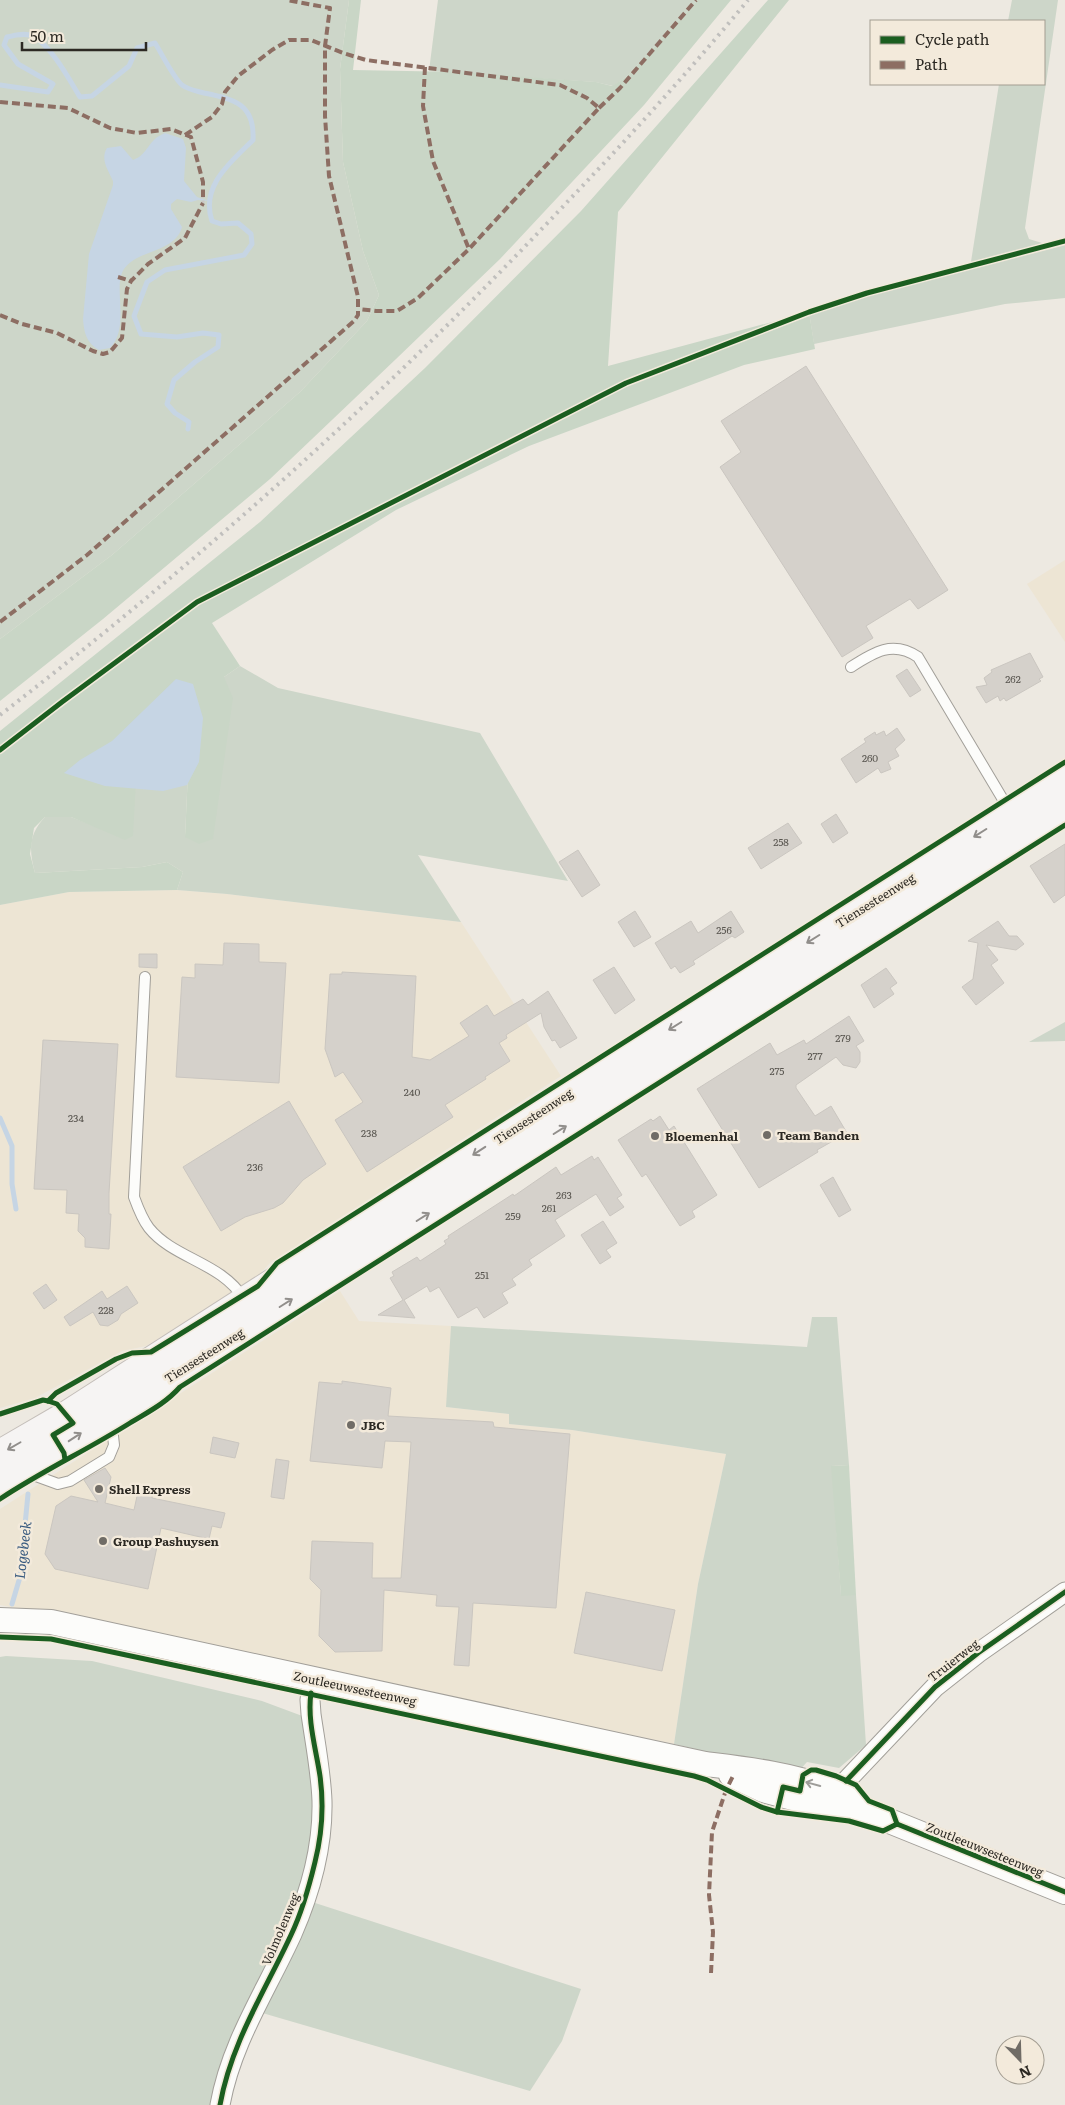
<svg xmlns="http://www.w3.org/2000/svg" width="1065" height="2105" font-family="Literata,serif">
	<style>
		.built { fill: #ede5d4 }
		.green { fill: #cdd6c9 }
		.forest { fill: #c9d6c6 }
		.water { fill: #c6d5e4 }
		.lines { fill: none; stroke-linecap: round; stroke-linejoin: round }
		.stream { stroke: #c6d5e4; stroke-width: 5 }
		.building { fill: #d5d1cb; stroke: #cac6c0 }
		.service-casing { stroke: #a29f99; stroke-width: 12 }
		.minor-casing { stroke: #a29f99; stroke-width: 21 }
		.tertiary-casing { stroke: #a29f99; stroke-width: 26 }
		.primary-casing { stroke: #c4beb9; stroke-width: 30 }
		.path { stroke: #cac8c5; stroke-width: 3; stroke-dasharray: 2.5 2.5; stroke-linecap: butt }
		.service { stroke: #fcfcfa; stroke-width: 10 }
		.minor { stroke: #fcfcfa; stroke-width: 19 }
		.tertiary { stroke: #fcfcfa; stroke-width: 24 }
		.primary { stroke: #f6f4f3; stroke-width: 28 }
		.rail { stroke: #c0bfbd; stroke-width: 4; stroke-dasharray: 2.5 5; stroke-linecap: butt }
		.quiet { stroke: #8d6e63; stroke-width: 4; stroke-dasharray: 8 4; stroke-linecap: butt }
		.cycleway-casing { stroke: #f3eadb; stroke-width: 8 }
		.cycleway { stroke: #1b5e20; stroke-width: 5 }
		.oneway { stroke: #918e8b }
		.oneway2 { stroke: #9e9d99 }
		.poi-dot { fill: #706c66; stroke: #f3eadb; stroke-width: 2 }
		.labels { text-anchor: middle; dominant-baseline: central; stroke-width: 5; stroke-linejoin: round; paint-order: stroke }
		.number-label { font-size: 10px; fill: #57544e }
		.street-label { font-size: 12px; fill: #2c2923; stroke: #f3eadb }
		.poi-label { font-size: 12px; font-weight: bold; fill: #2c2923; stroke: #f3eadb; text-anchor: start }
		.water-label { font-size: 14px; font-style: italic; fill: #385a7f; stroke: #f3eadb }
	</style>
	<rect width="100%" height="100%" fill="#ede9e1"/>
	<g class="built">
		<polygon points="1065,560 1065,642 1027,584"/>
		<polygon points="177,890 227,894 461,922 561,1076 271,1262 250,1284 146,1346 122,1351 35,1398 0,1408 0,905 69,892"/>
		<polygon points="340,1291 359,1321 451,1326 447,1407 510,1414 509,1424 572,1430 726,1454 698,1584 674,1744 204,1645 0,1605 0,1509"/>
	</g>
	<g class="green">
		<polygon points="0,0 349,0 340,69 343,162 363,251 379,295 367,321 300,392 112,555 0,639"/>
		<polygon points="438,0 698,0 626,77 613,86 595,82 429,71"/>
		<polygon points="1012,0 1058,0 1025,228 1029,239 1042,243 1040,250 1065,244 1065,298 1005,304 814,344 809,312 970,268 999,84 1044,84 1044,21 1008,21"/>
		<path d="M 240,666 L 278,688 L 480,733 L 568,881 L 418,855 L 461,922 L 227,894 L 177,890 L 183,872 L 167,862 L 142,867 L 35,873 C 29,850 28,835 45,817 L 71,817 L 97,827 L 138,742 L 189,751 L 185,837 L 224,677 Z"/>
		<polygon points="1065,1022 1065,1041 1029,1042"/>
		<polygon points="812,1317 837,1317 849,1465 832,1466 841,1595 856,1595 866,1745 839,1768 807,1762 797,1773 674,1744 698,1584 726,1454 572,1430 509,1424 509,1414 446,1407 451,1326 807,1347"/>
		<polygon points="6,1656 92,1661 262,1701 305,1717 315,1810 306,1881 250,2008 222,2059 214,2105 0,2105 0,1657"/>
		<polygon points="309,1901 581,1989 562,2041 530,2091 259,2012"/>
	</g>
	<g class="forest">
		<polygon points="349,0 361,0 353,70 460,72 596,82 612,86 626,77 698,0 731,0 644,105 500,259 396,359 270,479 103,619 0,701 0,639 112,555 300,392 367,321 379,295 363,251 343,162 340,69"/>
		<polygon points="768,0 789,0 618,212 608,366 809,312 815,349 744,365 529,446 396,510 212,623 240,666 224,677 233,698 213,839 199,844 185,837 189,751 138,742 133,836 125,840 71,817 45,817 34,828 30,854 35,873 142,867 167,862 183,872 177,890 69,892 0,905 0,731 260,522 425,368 581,211"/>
		<polygon points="849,1465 856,1595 841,1596 831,1466"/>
	</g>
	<g class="water">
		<path d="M 165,133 L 183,139 L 186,148 L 184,181 L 197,197 L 209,201 L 198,200 L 191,202 L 177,199 L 171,204 L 171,209 L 182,227 C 175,253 138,249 124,269 C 112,287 131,326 110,348 L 99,350 C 86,343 84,332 83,319 L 89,254 L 113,185 L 113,181 C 108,170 100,159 107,148 L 121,146 L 133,160 C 149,154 147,140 165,133 Z"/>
		<polygon points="176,679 193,684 203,718 199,762 187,785 163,791 105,786 64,773 80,760 112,741"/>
	</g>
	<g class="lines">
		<g class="stream">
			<path d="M 0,85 L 48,92 L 53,84 L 18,64 L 4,45 L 7,37 C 15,35 27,32 34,37 C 52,47 69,79 80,97 L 92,96 L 129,66 L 137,48 L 155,43 C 162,54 173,77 182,85 C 189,90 197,91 204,93 C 234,99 255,104 253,140 C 231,162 200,186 212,221 L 221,224 L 238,223 L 251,234 L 252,244 L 244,255 L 165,270 L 147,282 L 134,316 L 141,334 L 177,337 L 203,333 L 219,335 L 218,347 L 195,362 L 174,380 L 167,404 L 175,413 L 189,422 L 188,429"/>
			<polyline points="0,1118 12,1146 12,1184 16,1209"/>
			<polyline points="12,1604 20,1577 28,1494"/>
		</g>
	</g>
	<g class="building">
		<polygon points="806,366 948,590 918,609 910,599 866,626 873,638 842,657 720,467 741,452 721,421"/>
		<polygon points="1030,653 1043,677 1039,679 1041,681 1006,701 1004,698 1000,701 998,696 986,703 976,687 987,685 984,678 992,672 991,670"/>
		<polygon points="907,669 921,690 910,697 896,676"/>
		<polygon points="897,728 905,740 895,749 899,756 888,762 891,769 881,773 878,768 856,783 841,759 866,742 864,739 875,732 876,735 884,731 886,736"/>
		<polygon points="836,814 848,833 833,843 821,824"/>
		<polygon points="788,823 802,843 761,869 748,848"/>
		<polygon points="1065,844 1065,895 1054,903 1030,866"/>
		<polygon points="578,850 600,885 582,897 559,862"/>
		<polygon points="635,911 651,937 634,947 618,922"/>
		<polygon points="731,911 744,932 735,938 732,936 693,961 695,964 680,973 675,966 671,969 655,943 691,921 698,933"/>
		<polygon points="998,921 1009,936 1017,936 1024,944 1016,950 986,945 998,960 991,965 1004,983 976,1005 962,987 973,979 978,943 968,941"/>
		<polygon points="224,943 259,944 259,962 286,963 279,1083 176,1077 182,977 195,978 195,964 223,965"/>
		<polygon points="139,954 157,954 157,968 139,967"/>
		<polygon points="614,967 635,1000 615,1014 593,980"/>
		<polygon points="886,968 897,983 890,988 894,994 874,1008 861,985"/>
		<polygon points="342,972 416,976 412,1057 430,1060 469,1036 460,1023 487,1005 494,1016 523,999 528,1005 548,991 577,1038 560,1048 555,1040 552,1041 544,1027 541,1013 506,1035 507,1038 499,1043 510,1061 485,1077 486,1079 445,1105 453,1117 367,1172 335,1120 363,1102 343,1072 335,1077 325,1049 330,974 342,974"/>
		<polygon points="849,1016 864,1041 856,1046 860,1052 860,1062 856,1068 843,1065 836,1057 796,1085 796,1088 815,1116 831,1106 847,1133 817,1150 818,1152 759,1188 697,1089 770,1043 777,1055 804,1040 806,1044"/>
		<polygon points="43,1040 118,1044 109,1193 109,1214 111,1214 109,1249 85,1247 85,1238 78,1231 79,1214 66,1213 67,1190 34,1189"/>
		<polygon points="289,1101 326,1164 303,1180 283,1203 274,1208 245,1217 221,1231 183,1167"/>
		<polygon points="660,1116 669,1130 674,1126 717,1195 692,1211 695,1217 680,1226 646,1174 642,1177 618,1140 651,1119 653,1121"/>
		<polygon points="592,1156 594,1160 598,1157 622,1195 617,1198 624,1207 610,1216 596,1194 555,1220 565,1236 529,1260 532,1265 512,1279 516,1285 502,1293 508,1303 484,1318 477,1307 458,1318 439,1287 430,1292 427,1286 404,1300 415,1318 378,1315 403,1300 390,1278 394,1276 392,1272 417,1257 420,1261 446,1244 444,1241 449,1238 448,1236 513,1194 514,1196 556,1167 561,1175"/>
		<polygon points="833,1177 851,1210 839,1217 820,1185"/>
		<polygon points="603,1221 617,1243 606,1250 611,1257 600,1264 581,1235"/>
		<polygon points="46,1284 57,1300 44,1309 33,1293"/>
		<polygon points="127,1286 138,1303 121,1314 118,1320 108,1326 100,1325 93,1312 70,1326 64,1317 102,1291 107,1299"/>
		<polygon points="342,1381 391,1388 388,1416 493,1422 494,1427 570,1434 556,1608 473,1603 469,1666 454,1665 459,1607 436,1606 437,1595 384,1590 382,1651 335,1652 319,1636 321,1590 310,1579 312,1541 373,1543 372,1578 401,1578 411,1442 385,1441 382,1468 310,1461 319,1382 342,1384"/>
		<polygon points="213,1437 239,1443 235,1458 210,1453"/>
		<polygon points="276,1459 289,1461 284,1499 271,1497"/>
		<polygon points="105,1468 111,1477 105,1503 134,1510 139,1487 153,1490 152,1498 225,1513 221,1528 212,1526 209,1539 161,1528 148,1589 55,1569 45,1554 56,1506 71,1496 98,1502 84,1480"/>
		<polygon points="586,1592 675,1610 662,1671 574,1653"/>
	</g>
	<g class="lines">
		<defs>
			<g id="service">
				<path d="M 851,667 C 874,652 893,640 918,657 L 1011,813"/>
				<path d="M 145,977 L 134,1197 C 138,1208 142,1219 149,1228 C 174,1259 221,1262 244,1299"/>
				<polyline points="25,1472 58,1484 70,1481 109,1457 114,1445 111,1418"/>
			</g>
			<g id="minor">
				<polyline points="834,1807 846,1781 935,1687 978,1653 1065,1592"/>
				<path d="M 220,2105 C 231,2043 266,1991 292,1934 C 310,1893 323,1845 322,1801 C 321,1772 315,1742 311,1714 L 310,1700 L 313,1678"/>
			</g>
			<g id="tertiary">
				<path d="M 0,1620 L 51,1622 L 705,1764 C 745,1769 791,1774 829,1789 C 844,1795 858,1805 872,1814 L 1065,1892"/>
				<polyline points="731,1775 763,1790 811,1803 860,1812"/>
			</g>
			<g id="primary">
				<polyline points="0,1454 67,1415 606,1069 1065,779"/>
				<polyline points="0,1480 60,1447 1065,809"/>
			</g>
		</defs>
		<use href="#service" class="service-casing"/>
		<use href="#minor" class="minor-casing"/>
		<use href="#tertiary" class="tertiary-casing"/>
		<use href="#primary" class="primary-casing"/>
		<polyline class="path" points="203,203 203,197"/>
		<use href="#service" class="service"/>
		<use href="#minor" class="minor"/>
		<use href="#tertiary" class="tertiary"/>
		<use href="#primary" class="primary"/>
		<path class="rail" d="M 0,715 C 204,558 395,386 571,198 C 632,134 692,68 748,0"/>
		<g class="quiet">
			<polyline points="425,67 423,106 433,161 469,249"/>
			<polyline points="0,102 68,108 110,128 137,133 171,129 191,137 203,182 203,197"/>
			<polyline points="599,108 620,88 696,0"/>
			<polyline points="185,135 212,117 222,104 225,92 238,76 272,50 289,40 311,40 343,53 366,60 560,85 587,98 599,108 469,249 418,298 397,311 376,311 359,309"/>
			<polyline points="118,277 131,281"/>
			<polyline points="0,315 22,324 57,333 93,351 103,354 110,352 122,338 127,289 131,281 148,264 185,238 203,203"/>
			<polyline points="0,622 87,555 354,321 358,315 358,297 329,176 325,116 325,46 330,8 286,0"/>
			<polyline points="711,1973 713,1932 709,1895 712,1832 726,1790 733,1776"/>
		</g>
		<defs>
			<g id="cycleway">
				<polyline points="0,750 62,702 197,602 626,383 809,312 867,293 1065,241"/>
				<polyline points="48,1401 56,1393 116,1359 132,1353 151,1352 258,1286 277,1263 1065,762"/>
				<polyline points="0,1414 43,1400 48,1401 57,1404 73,1423 53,1435 64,1453 65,1460"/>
				<path d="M 0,1499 C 42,1471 87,1450 130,1423 C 148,1412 166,1403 180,1387 L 1065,825"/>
				<polyline points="0,1637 51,1639 694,1776 707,1780 761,1807 777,1812 849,1821 883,1831 897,1824"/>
				<polyline points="846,1781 935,1687 978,1653 1065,1592"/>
				<polyline points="777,1812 783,1787 800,1791 803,1775 811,1770 816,1770 836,1776 856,1785 869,1801 892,1810 897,1824"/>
				<polyline points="897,1824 1065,1892"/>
				<path d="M 220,2105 C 231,2043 265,1991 291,1935 C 302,1912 309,1887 315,1862 C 322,1834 324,1805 320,1776 C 316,1749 307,1720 311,1693"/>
			</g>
		</defs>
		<use href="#cycleway" class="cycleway-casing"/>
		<use href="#cycleway" class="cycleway"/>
	</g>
	<defs><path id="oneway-shaft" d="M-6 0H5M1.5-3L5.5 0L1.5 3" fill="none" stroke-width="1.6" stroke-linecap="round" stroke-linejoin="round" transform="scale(1.25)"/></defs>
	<g class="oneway">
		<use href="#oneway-shaft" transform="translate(980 833) rotate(148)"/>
		<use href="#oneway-shaft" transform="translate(813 939) rotate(148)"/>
		<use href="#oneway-shaft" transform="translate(675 1026) rotate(148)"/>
		<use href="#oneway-shaft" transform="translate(560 1130) rotate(-32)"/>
		<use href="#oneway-shaft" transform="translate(479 1151) rotate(147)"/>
		<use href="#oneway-shaft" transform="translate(423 1217) rotate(-32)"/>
		<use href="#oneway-shaft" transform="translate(286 1303) rotate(-32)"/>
		<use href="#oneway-shaft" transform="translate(75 1437) rotate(-33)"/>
		<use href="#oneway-shaft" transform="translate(14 1446) rotate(150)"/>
	</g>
	<use class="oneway2" href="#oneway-shaft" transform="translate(813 1784) rotate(-165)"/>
	<g class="poi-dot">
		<circle cx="767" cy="1135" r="5"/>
		<circle cx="655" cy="1136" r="5"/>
		<circle cx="351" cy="1425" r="5"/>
		<circle cx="99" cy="1489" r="5"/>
		<circle cx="103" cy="1541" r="5"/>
	</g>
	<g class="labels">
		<g class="number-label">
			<text x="1013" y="678">262</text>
			<text x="870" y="757">260</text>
			<text x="781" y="841">258</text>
			<text x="724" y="929">256</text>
			<text x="843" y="1037">279</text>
			<text x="815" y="1055">277</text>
			<text x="777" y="1070">275</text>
			<text x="412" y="1091">240</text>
			<text x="76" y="1117">234</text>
			<text x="369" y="1132">238</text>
			<text x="255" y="1166">236</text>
			<text x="564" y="1194">263</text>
			<text x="549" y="1207">261</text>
			<text x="513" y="1215">259</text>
			<text x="482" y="1274">251</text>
			<text x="106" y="1309">228</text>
		</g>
		<g class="street-label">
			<text transform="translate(875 900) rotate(-32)">Tiensesteenweg</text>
			<text transform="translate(533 1116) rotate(-33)">Tiensesteenweg</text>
			<text transform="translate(204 1355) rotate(-32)">Tiensesteenweg</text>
			<text transform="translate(953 1660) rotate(-38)">Truierweg</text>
			<text transform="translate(355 1688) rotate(12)">Zoutleeuwsesteenweg</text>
			<text transform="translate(985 1849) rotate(22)">Zoutleeuwsesteenweg</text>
			<text transform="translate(280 1929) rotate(-67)">Volmolenweg</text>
		</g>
		<g class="poi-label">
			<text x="777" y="1135">Team Banden</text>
			<text x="665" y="1136">Bloemenhal</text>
			<text x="361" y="1425">JBC</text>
			<text x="109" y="1489">Shell Express</text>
			<text x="113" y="1541">Group Pashuysen</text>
		</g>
		<g class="water-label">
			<text transform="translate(22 1550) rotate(-83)">Logebeek</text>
		</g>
	</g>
	<rect x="870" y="20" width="175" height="65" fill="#f3eadb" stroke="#a39d91"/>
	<rect x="880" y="36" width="25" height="8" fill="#1b5e20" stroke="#a39d91"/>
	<text x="915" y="45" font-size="15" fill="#2c2923">Cycle path</text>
	<rect x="880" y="61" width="25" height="8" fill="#8d6e63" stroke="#a39d91"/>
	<text x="915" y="70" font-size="15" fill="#2c2923">Path</text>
	<g transform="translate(1020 2060) rotate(157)"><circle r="24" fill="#f3eadb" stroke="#a39d91"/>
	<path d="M0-4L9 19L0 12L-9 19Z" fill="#706c66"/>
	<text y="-8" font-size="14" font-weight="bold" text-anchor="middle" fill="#2c2923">N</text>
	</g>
	<path d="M22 42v8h124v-8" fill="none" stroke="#2c2923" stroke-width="2.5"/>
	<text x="30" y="42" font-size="15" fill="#2c2923" stroke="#f3eadb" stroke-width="4" paint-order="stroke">50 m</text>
</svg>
